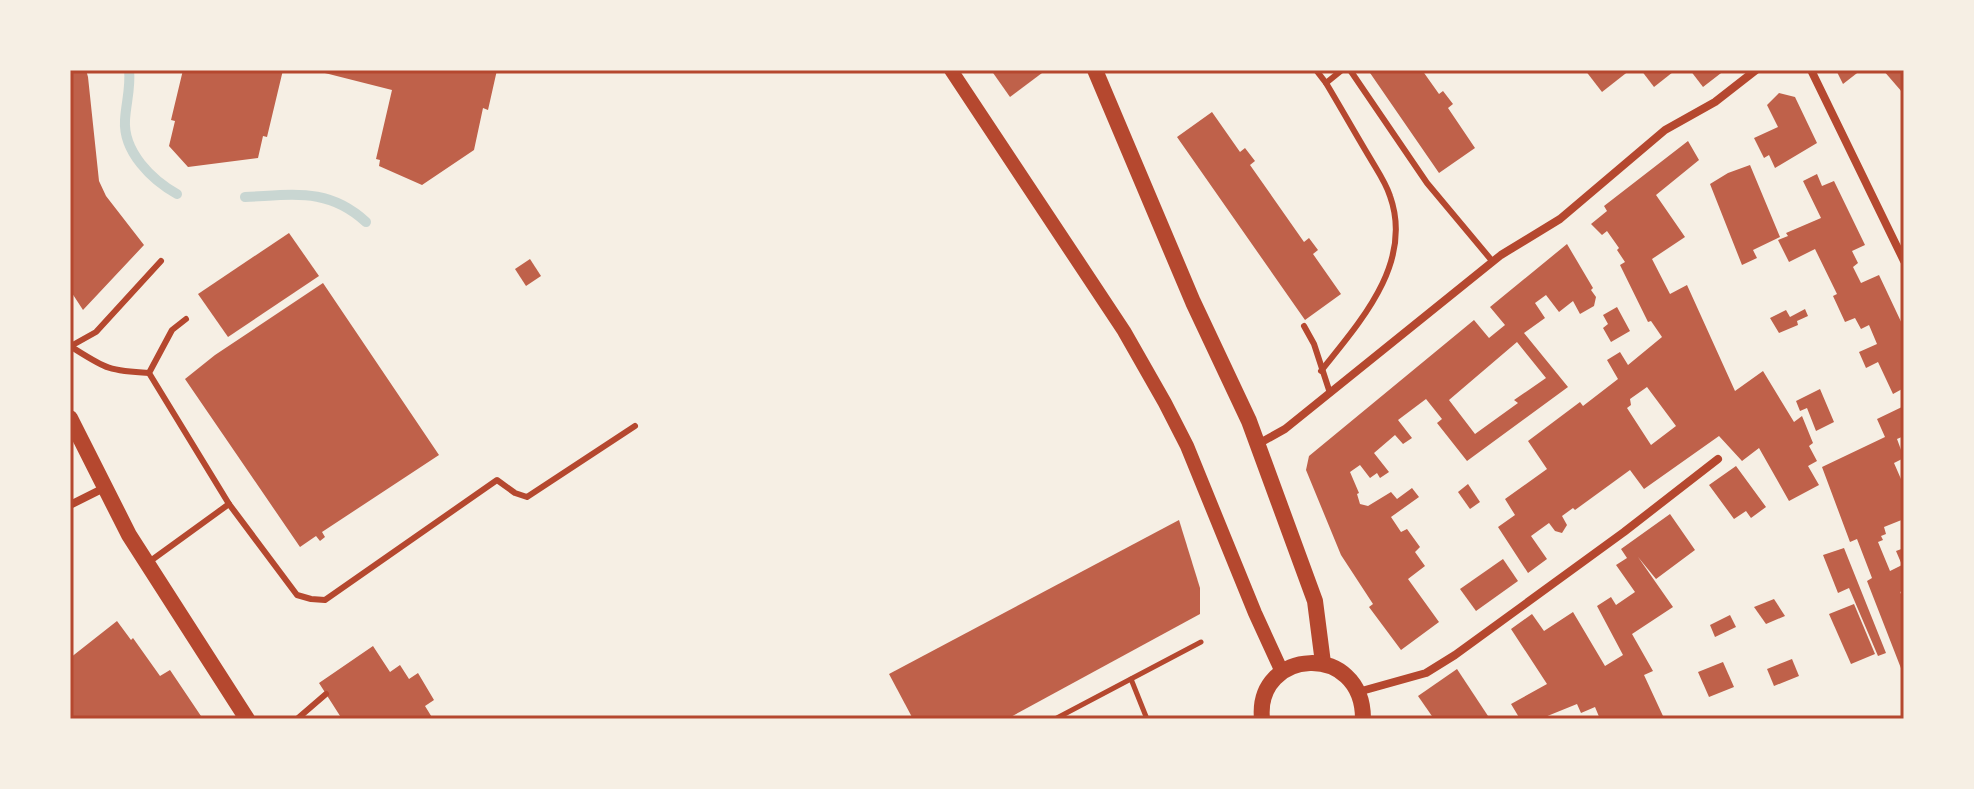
<svg xmlns="http://www.w3.org/2000/svg" width="1974" height="789" font-family="Figtree,sans-serif">
	<style>
		.lines { fill: none; stroke-linecap: round; stroke-linejoin: round }
		.stream { stroke: #c9d6d2; stroke-width: 10 }
		.building { fill: #bf614a; fill-rule: evenodd }
		.path { stroke: #b5482f; stroke-width: 5 }
		.service { stroke: #b5482f; stroke-width: 6 }
		.minor { stroke: #b5482f; stroke-width: 8 }
		.tertiary { stroke: #b5482f; stroke-width: 14 }
		.secondary { stroke: #b5482f; stroke-width: 16 }
		.neatline { fill: none; stroke: #b5482f; stroke-width: 3 }
	</style>
	<rect width="100%" height="100%" fill="#f6efe4"/>
	<g class="lines">
		<g class="stream">
			<path d="M 129,70 C 131,87 126,103 125,120 C 123,152 152,180 177,194"/>
			<path d="M 245,197 C 293,195 328,187 366,222"/>
		</g>
	</g>
	<g class="building">
		<polygon points="70,70 86,70 88,77 99,181 106,196 144,245 83,310 70,290"/>
		<polygon points="183,70 283,70 267,137 263,136 258,158 188,167 169,146 175,121 171,120"/>
		<polygon points="313,70 497,70 488,110 483,108 474,150 422,185 379,166 380,160 376,159 392,90"/>
		<polygon points="991,70 1046,70 1010,97"/>
		<polygon points="1368,70 1422,70 1439,94 1443,91 1453,104 1448,108 1475,148 1439,173"/>
		<polygon points="1585,70 1630,70 1602,92"/>
		<polygon points="1641,70 1671,70 1673,72 1654,87"/>
		<polygon points="1690,70 1725,70 1703,87"/>
		<polygon points="1836,70 1861,70 1843,84"/>
		<polygon points="1883,70 1904,70 1904,91 1902,92"/>
		<polygon points="1779,93 1795,97 1817,143 1775,168 1769,155 1764,158 1754,138 1778,127 1767,105"/>
		<polygon points="1212,112 1240,152 1245,148 1255,161 1250,165 1304,242 1309,238 1318,250 1313,254 1341,294 1305,320 1177,137"/>
		<path d="M 1688,141 L 1699,160 L 1656,195 L 1685,237 L 1652,259 L 1670,294 L 1687,285 L 1735,391 L 1763,371 L 1794,422 L 1802,416 L 1813,443 L 1809,446 L 1817,461 L 1808,466 L 1819,485 L 1789,501 L 1759,448 L 1742,461 L 1719,436 L 1644,489 L 1630,470 L 1575,510 L 1573,508 L 1562,516 L 1567,525 L 1562,533 L 1555,531 L 1549,523 L 1531,536 L 1547,559 L 1528,573 L 1498,527 L 1515,515 L 1505,499 L 1547,469 L 1528,441 L 1580,402 L 1583,406 L 1618,379 L 1607,360 L 1620,352 L 1628,365 L 1662,337 L 1651,321 L 1648,322 L 1620,265 L 1625,262 L 1617,250 L 1619,248 L 1607,231 L 1602,235 L 1591,224 L 1607,211 L 1604,206 ZM 1647,387 L 1676,426 L 1651,445 L 1627,408 L 1631,405 L 1630,399 Z"/>
		<polygon points="1750,165 1780,237 1753,250 1757,258 1742,265 1710,184 1728,173"/>
		<polygon points="1817,174 1822,186 1834,181 1865,245 1852,251 1858,263 1853,267 1861,283 1879,275 1904,328 1904,388 1893,394 1878,362 1866,368 1859,352 1877,344 1869,325 1861,329 1855,318 1845,322 1833,296 1837,294 1815,249 1789,262 1778,240 1788,236 1786,233 1821,218 1803,181"/>
		<polygon points="289,233 319,276 228,337 198,294"/>
		<path d="M 1567,244 L 1593,288 L 1591,290 L 1596,297 L 1594,306 L 1580,314 L 1573,301 L 1559,312 L 1546,295 L 1535,303 L 1545,318 L 1524,333 L 1568,387 L 1467,461 L 1437,423 L 1442,419 L 1426,399 L 1398,420 L 1412,438 L 1403,444 L 1395,435 L 1374,453 L 1389,472 L 1380,478 L 1377,473 L 1370,478 L 1360,465 L 1350,472 L 1359,493 L 1357,494 L 1360,504 L 1368,506 L 1391,492 L 1397,499 L 1412,488 L 1419,497 L 1391,517 L 1401,532 L 1407,529 L 1420,547 L 1415,552 L 1425,566 L 1408,579 L 1439,622 L 1401,650 L 1369,607 L 1373,604 L 1341,555 L 1306,470 L 1309,456 L 1474,320 L 1489,338 L 1505,325 L 1490,307 ZM 1517,342 L 1546,378 L 1514,400 L 1518,403 L 1475,434 L 1449,400 Z"/>
		<polygon points="530,259 541,276 526,286 515,269"/>
		<polygon points="323,283 439,455 322,532 325,537 320,541 316,536 300,547 185,379 215,355"/>
		<polygon points="1617,307 1630,331 1611,342 1603,328 1608,324 1603,315"/>
		<polygon points="1805,309 1808,316 1797,321 1798,325 1779,333 1770,318 1786,310 1790,317"/>
		<polygon points="1820,389 1834,422 1816,431 1807,408 1800,411 1796,401"/>
		<polygon points="1904,406 1904,436 1897,439 1904,458 1894,463 1904,486 1904,519 1884,527 1886,534 1881,536 1883,540 1878,542 1890,571 1902,565 1896,551 1904,548 1904,590 1900,592 1904,600 1904,676 1867,581 1872,578 1857,539 1850,542 1822,467 1885,437 1877,419"/>
		<polygon points="1736,466 1766,507 1751,518 1746,511 1734,519 1709,485"/>
		<polygon points="1468,484 1480,502 1470,509 1458,492"/>
		<polygon points="1670,514 1695,550 1656,579 1638,557 1673,607 1632,634 1653,671 1644,675 1663,716 1656,719 1600,719 1595,707 1581,713 1577,704 1540,719 1520,719 1511,704 1547,684 1511,629 1532,614 1544,631 1573,612 1605,666 1623,655 1597,606 1611,597 1616,605 1635,592 1616,565 1627,558 1621,549"/>
		<polygon points="1179,520 1200,588 1200,614 1007,719 913,719 889,674"/>
		<polygon points="1844,548 1886,653 1878,656 1849,588 1838,593 1823,555"/>
		<polygon points="1503,559 1518,581 1476,611 1460,589"/>
		<polygon points="1774,599 1785,616 1766,624 1754,607"/>
		<polygon points="1854,604 1875,654 1851,664 1829,614"/>
		<polygon points="1730,615 1736,627 1715,637 1710,625"/>
		<polygon points="117,621 131,640 133,638 160,676 170,670 203,719 70,719 70,658"/>
		<polygon points="373,646 390,672 400,665 409,679 418,673 434,700 425,706 433,719 342,719 319,683"/>
		<polygon points="1792,659 1799,676 1774,686 1767,669"/>
		<polygon points="1723,662 1734,687 1709,697 1698,672"/>
		<polygon points="1457,669 1490,719 1434,719 1418,696"/>
	</g>
	<g class="lines">
		<g class="path">
			<polyline points="1131,679 1147,719"/>
			<polyline points="1055,719 1201,642"/>
		</g>
		<g class="service">
			<polyline points="1316,70 1326,83"/>
			<polyline points="1350,70 1427,183 1493,262"/>
			<polyline points="186,319 172,330 149,373 229,504"/>
			<polyline points="1304,326 1314,344 1330,393"/>
			<path d="M 70,346 C 105,368 107,371 149,373"/>
			<polyline points="71,346 96,332 161,261"/>
			<path d="M 1321,371 C 1360,322 1414,263 1390,196 C 1386,183 1377,170 1370,158 C 1355,133 1341,108 1326,83 L 1342,70"/>
			<polyline points="149,562 229,504 297,595 311,599 325,600 497,480 515,493 527,497 635,426"/>
			<polyline points="297,719 326,694"/>
		</g>
		<g class="minor">
			<polyline points="1811,70 1904,261"/>
			<polyline points="1258,444 1285,429 1501,255 1560,219 1665,130 1715,102 1756,70"/>
			<polyline points="70,505 104,488"/>
			<polyline points="1358,692 1426,673 1455,655 1624,532 1718,459"/>
		</g>
		<polyline class="tertiary" points="951,70 1124,331 1165,403 1187,446 1255,613 1282,672"/>
		<g class="secondary">
			<polyline points="1095,70 1193,302 1249,421 1315,601 1323,663"/>
			<polyline points="70,418 129,535 247,719"/>
			<path d="M 1262,719 C 1255,648 1363,641 1363,719"/>
		</g>
	</g>
	<rect width="1974" height="789" fill="none" stroke="#f6efe4" stroke-width="144"/>
	<rect x="72" y="72" width="1830" height="645" class="neatline"/>
</svg>
